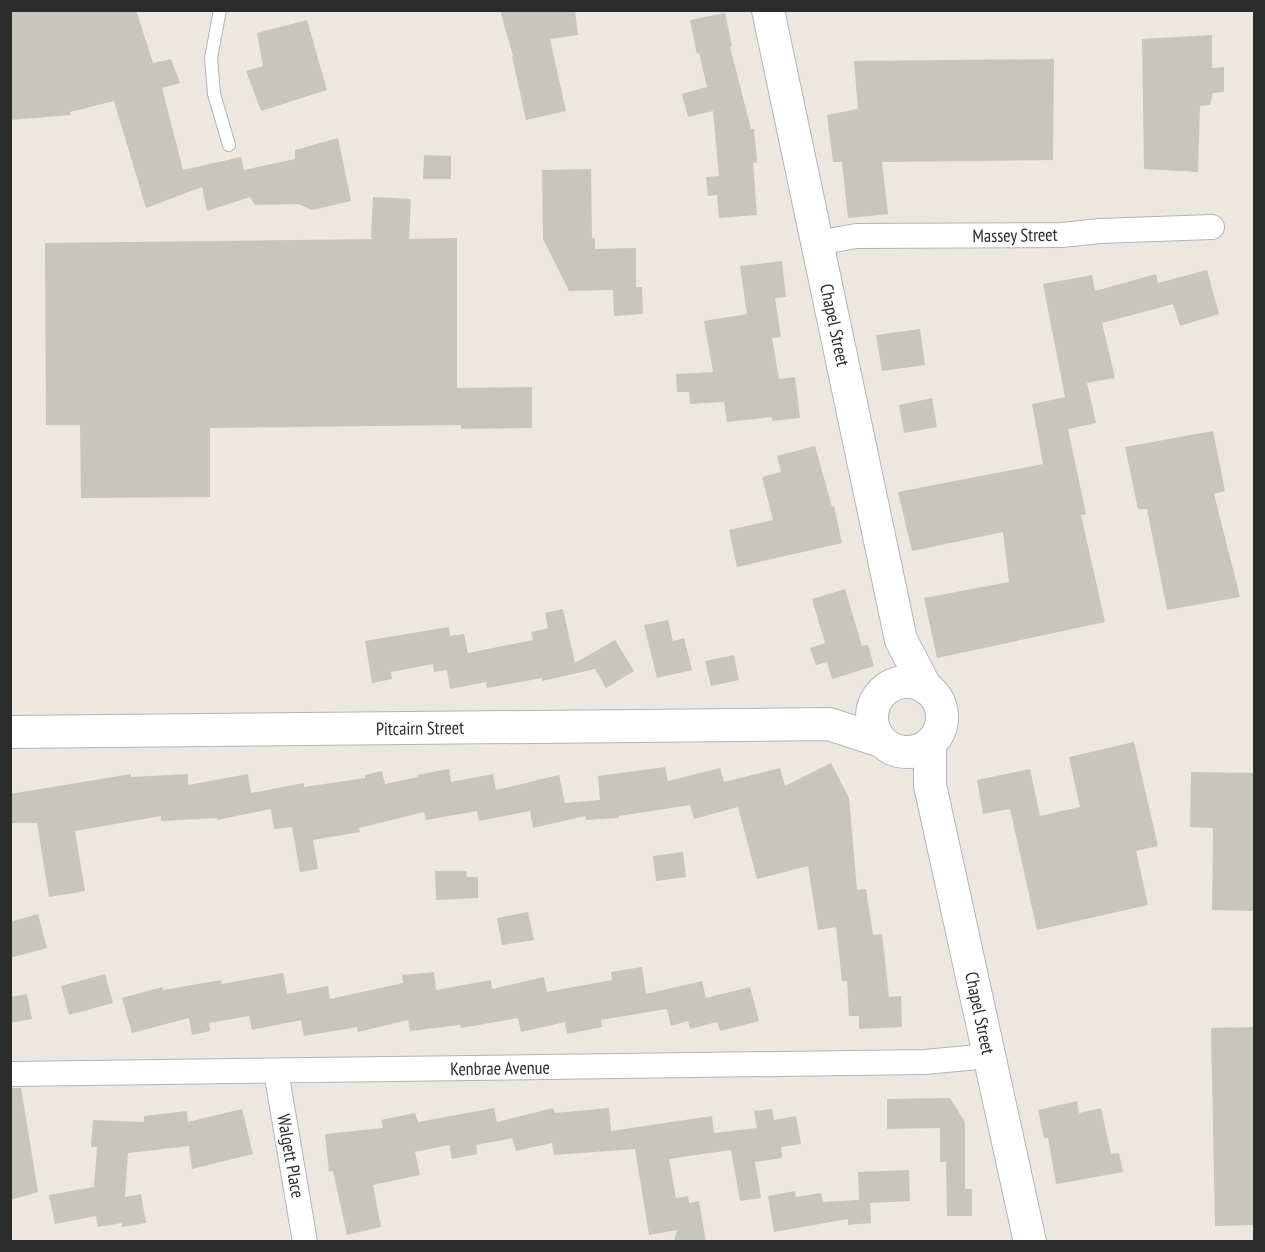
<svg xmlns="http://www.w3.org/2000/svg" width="1265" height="1252" font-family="'PT Sans Narrow',sans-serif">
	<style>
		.building { fill: #c8c4be }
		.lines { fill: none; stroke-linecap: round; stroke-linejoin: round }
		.service-casing { stroke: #b2b4be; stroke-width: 14 }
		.minor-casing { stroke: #b2b4be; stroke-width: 26 }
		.tertiary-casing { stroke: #b2b4be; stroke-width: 34 }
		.service { stroke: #fff; stroke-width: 12 }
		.minor { stroke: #fff; stroke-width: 24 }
		.tertiary { stroke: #fff; stroke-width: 32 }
		.labels { text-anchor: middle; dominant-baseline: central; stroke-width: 4.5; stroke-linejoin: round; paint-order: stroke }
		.street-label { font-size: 18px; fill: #2c2c2c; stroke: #fff }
	</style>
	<rect width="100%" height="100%" fill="#ece8df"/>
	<g class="building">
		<polygon points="10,10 136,10 153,63 171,59 180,83 162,88 183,170 241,157 244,170 295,159 295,150 338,138 351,201 312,210 298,204 255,205 250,197 207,211 202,187 146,208 114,101 70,112 71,115 10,120"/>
		<polygon points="500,10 575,10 578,35 550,39 566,111 526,120 512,56 513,56"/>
		<polygon points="725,13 732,46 730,47 751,129 754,129 757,162 753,163 757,215 719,218 717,195 708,196 706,177 719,176 713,111 688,117 682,94 707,87 699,53 697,54 690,20"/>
		<polygon points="307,20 327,90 261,111 246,71 263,66 257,33"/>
		<polygon points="1212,35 1212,68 1224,67 1224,92 1213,93 1210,105 1200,106 1198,172 1144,169 1142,39"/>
		<polygon points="1054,59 1053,160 882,162 888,214 848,218 842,162 833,162 827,115 858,109 854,61"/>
		<polygon points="424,155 451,156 451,179 423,179"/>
		<polygon points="591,169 592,238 595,238 595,249 636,248 636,287 642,287 643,314 614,316 613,290 569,291 543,239 542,170"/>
		<polygon points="373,197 411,199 409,239 457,238 457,388 532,387 532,428 461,429 461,425 210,428 210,497 81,498 80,425 46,425 45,243 374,239 371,238"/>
		<polygon points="782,261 786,297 775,298 781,337 772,338 779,379 795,377 800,418 772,421 772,417 727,422 724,402 690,404 689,392 677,392 676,374 713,372 704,321 747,314 740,266"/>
		<polygon points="1207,270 1219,314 1180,326 1173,304 1102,323 1115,378 1087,383 1096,423 1068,429 1086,514 1081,515 1105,622 937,658 924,598 1009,582 1003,532 912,551 898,492 1043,464 1032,404 1065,397 1043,284 1092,275 1095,291 1156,274 1158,283"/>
		<polygon points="920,329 925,365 882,371 876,335"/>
		<polygon points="932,398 937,427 904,433 899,405"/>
		<polygon points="1213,431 1225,491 1214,494 1240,597 1167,610 1147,509 1138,509 1125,447"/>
		<polygon points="815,446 832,507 834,506 842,543 737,567 729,530 773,520 762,477 781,472 777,456"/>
		<polygon points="845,589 862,646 868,645 874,666 832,679 827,662 816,665 810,648 825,643 812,599"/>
		<polygon points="563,609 575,663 615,640 634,671 606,688 595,669 542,681 542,678 487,688 486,682 450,689 447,670 434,672 433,664 391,672 392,679 372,683 365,641 449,627 450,636 464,634 468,653 533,640 531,632 548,628 545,613"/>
		<polygon points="668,620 673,641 684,638 692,670 657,678 644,625"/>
		<polygon points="734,655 739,680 711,686 705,661"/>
		<polygon points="1134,742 1158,846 1136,851 1148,905 1037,930 1010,809 983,814 977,780 1030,769 1040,816 1080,807 1069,757"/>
		<polygon points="831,763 849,798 857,890 866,889 873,935 882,934 889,997 901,996 902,1027 859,1029 859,1016 849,1016 847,981 842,981 836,927 818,930 808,866 757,879 738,807 694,819 690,805 619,816 619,818 586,820 585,816 533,828 530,811 479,821 477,811 426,820 424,812 359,828 360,832 313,840 318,869 300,872 292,827 274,829 271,809 217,820 217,818 161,821 161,816 75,831 85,891 49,897 37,823 10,823 10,794 131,774 131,777 188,774 188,785 248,774 251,793 304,783 304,787 365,778 365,775 382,771 385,784 418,777 417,775 449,769 451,782 493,774 496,790 559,775 565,803 600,800 598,776 665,767 668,781 720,768 724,782 780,768 785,786"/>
		<polygon points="1191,772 1254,773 1254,911 1212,910 1213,828 1190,827"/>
		<polygon points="683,852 686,877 656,881 653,856"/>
		<polygon points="435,871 467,871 466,877 478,877 478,898 436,900"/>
		<polygon points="528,912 534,940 502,945 497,918"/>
		<polygon points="38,914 47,948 10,958 10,922"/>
		<polygon points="642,967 646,994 702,981 706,998 750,987 759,1021 720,1031 717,1022 690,1029 688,1021 671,1026 667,1009 601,1020 602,1027 567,1034 565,1022 521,1032 518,1018 461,1028 460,1025 410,1031 408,1020 358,1032 357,1027 304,1036 301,1020 252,1030 249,1016 209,1023 210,1031 192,1035 189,1018 132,1033 122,998 162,987 163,990 221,980 222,984 283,973 287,994 328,986 330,999 403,983 402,975 434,972 436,990 491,980 492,989 544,977 547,992 612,980 611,972"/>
		<polygon points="105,974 113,1003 69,1015 61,986"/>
		<polygon points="27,994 32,1019 10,1023 10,997"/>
		<polygon points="1254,1027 1254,1225 1215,1226 1211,1028"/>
		<polygon points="10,1088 21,1088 38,1192 10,1200"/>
		<polygon points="950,1098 965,1122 965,1189 972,1189 972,1216 947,1216 946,1162 940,1162 940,1128 887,1129 887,1099"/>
		<polygon points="1077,1101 1079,1113 1101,1108 1111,1154 1119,1153 1123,1172 1056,1184 1048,1138 1044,1138 1038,1110"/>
		<polygon points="494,1108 497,1122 553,1108 555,1113 609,1108 611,1131 712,1116 714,1133 757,1128 754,1111 772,1109 774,1120 796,1116 801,1144 781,1147 782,1158 755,1162 761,1198 740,1201 731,1150 675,1158 669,1159 676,1198 688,1196 689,1203 699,1201 706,1242 674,1242 677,1230 649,1235 635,1149 554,1155 552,1143 516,1151 512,1138 476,1145 477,1154 452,1159 449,1145 415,1152 420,1175 373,1185 381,1227 347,1235 333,1171 329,1172 325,1134 383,1128 381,1120 415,1113 418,1122"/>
		<polygon points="242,1109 253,1154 192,1169 189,1146 128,1153 125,1197 141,1194 146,1223 122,1227 122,1223 98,1227 96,1216 55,1224 49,1195 94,1187 97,1147 91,1147 93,1120 144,1122 144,1116 187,1111 188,1122"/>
		<polygon points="909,1170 910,1201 870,1203 871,1223 848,1225 848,1219 774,1232 768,1196 795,1191 796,1197 821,1193 823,1202 859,1200 858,1172"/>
	</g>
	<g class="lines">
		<defs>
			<polyline id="service" points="220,10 211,58 214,94 229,145"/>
			<g id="minor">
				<polyline points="817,243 856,236 1062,235 1100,231 1212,227"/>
				<polyline points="276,1071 305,1242"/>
				<polyline points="10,1074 925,1062 989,1056"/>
			</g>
			<g id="tertiary">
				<polyline points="768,10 901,640 926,688"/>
				<circle cx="907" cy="717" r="35"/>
				<polyline points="10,732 829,724 881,741"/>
				<polyline points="930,744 930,785 1030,1242"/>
			</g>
		</defs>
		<use href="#service" class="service-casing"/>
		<use href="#minor" class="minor-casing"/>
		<use href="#tertiary" class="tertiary-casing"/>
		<use href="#service" class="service"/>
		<use href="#minor" class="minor"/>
		<use href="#tertiary" class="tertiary"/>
	</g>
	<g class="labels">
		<g class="street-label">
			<text transform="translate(1015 235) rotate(-1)">Massey Street</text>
			<text transform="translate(835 325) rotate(78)">Chapel Street</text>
			<text transform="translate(420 728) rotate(-1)">Pitcairn Street</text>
			<text transform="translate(980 1013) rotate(78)">Chapel Street</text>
			<text transform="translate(500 1068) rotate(-1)">Kenbrae Avenue</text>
			<text transform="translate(291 1156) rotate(80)">Walgett Place</text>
		</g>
	</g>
	<rect width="1265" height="1252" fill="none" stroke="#2c2c2c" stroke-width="24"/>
</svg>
